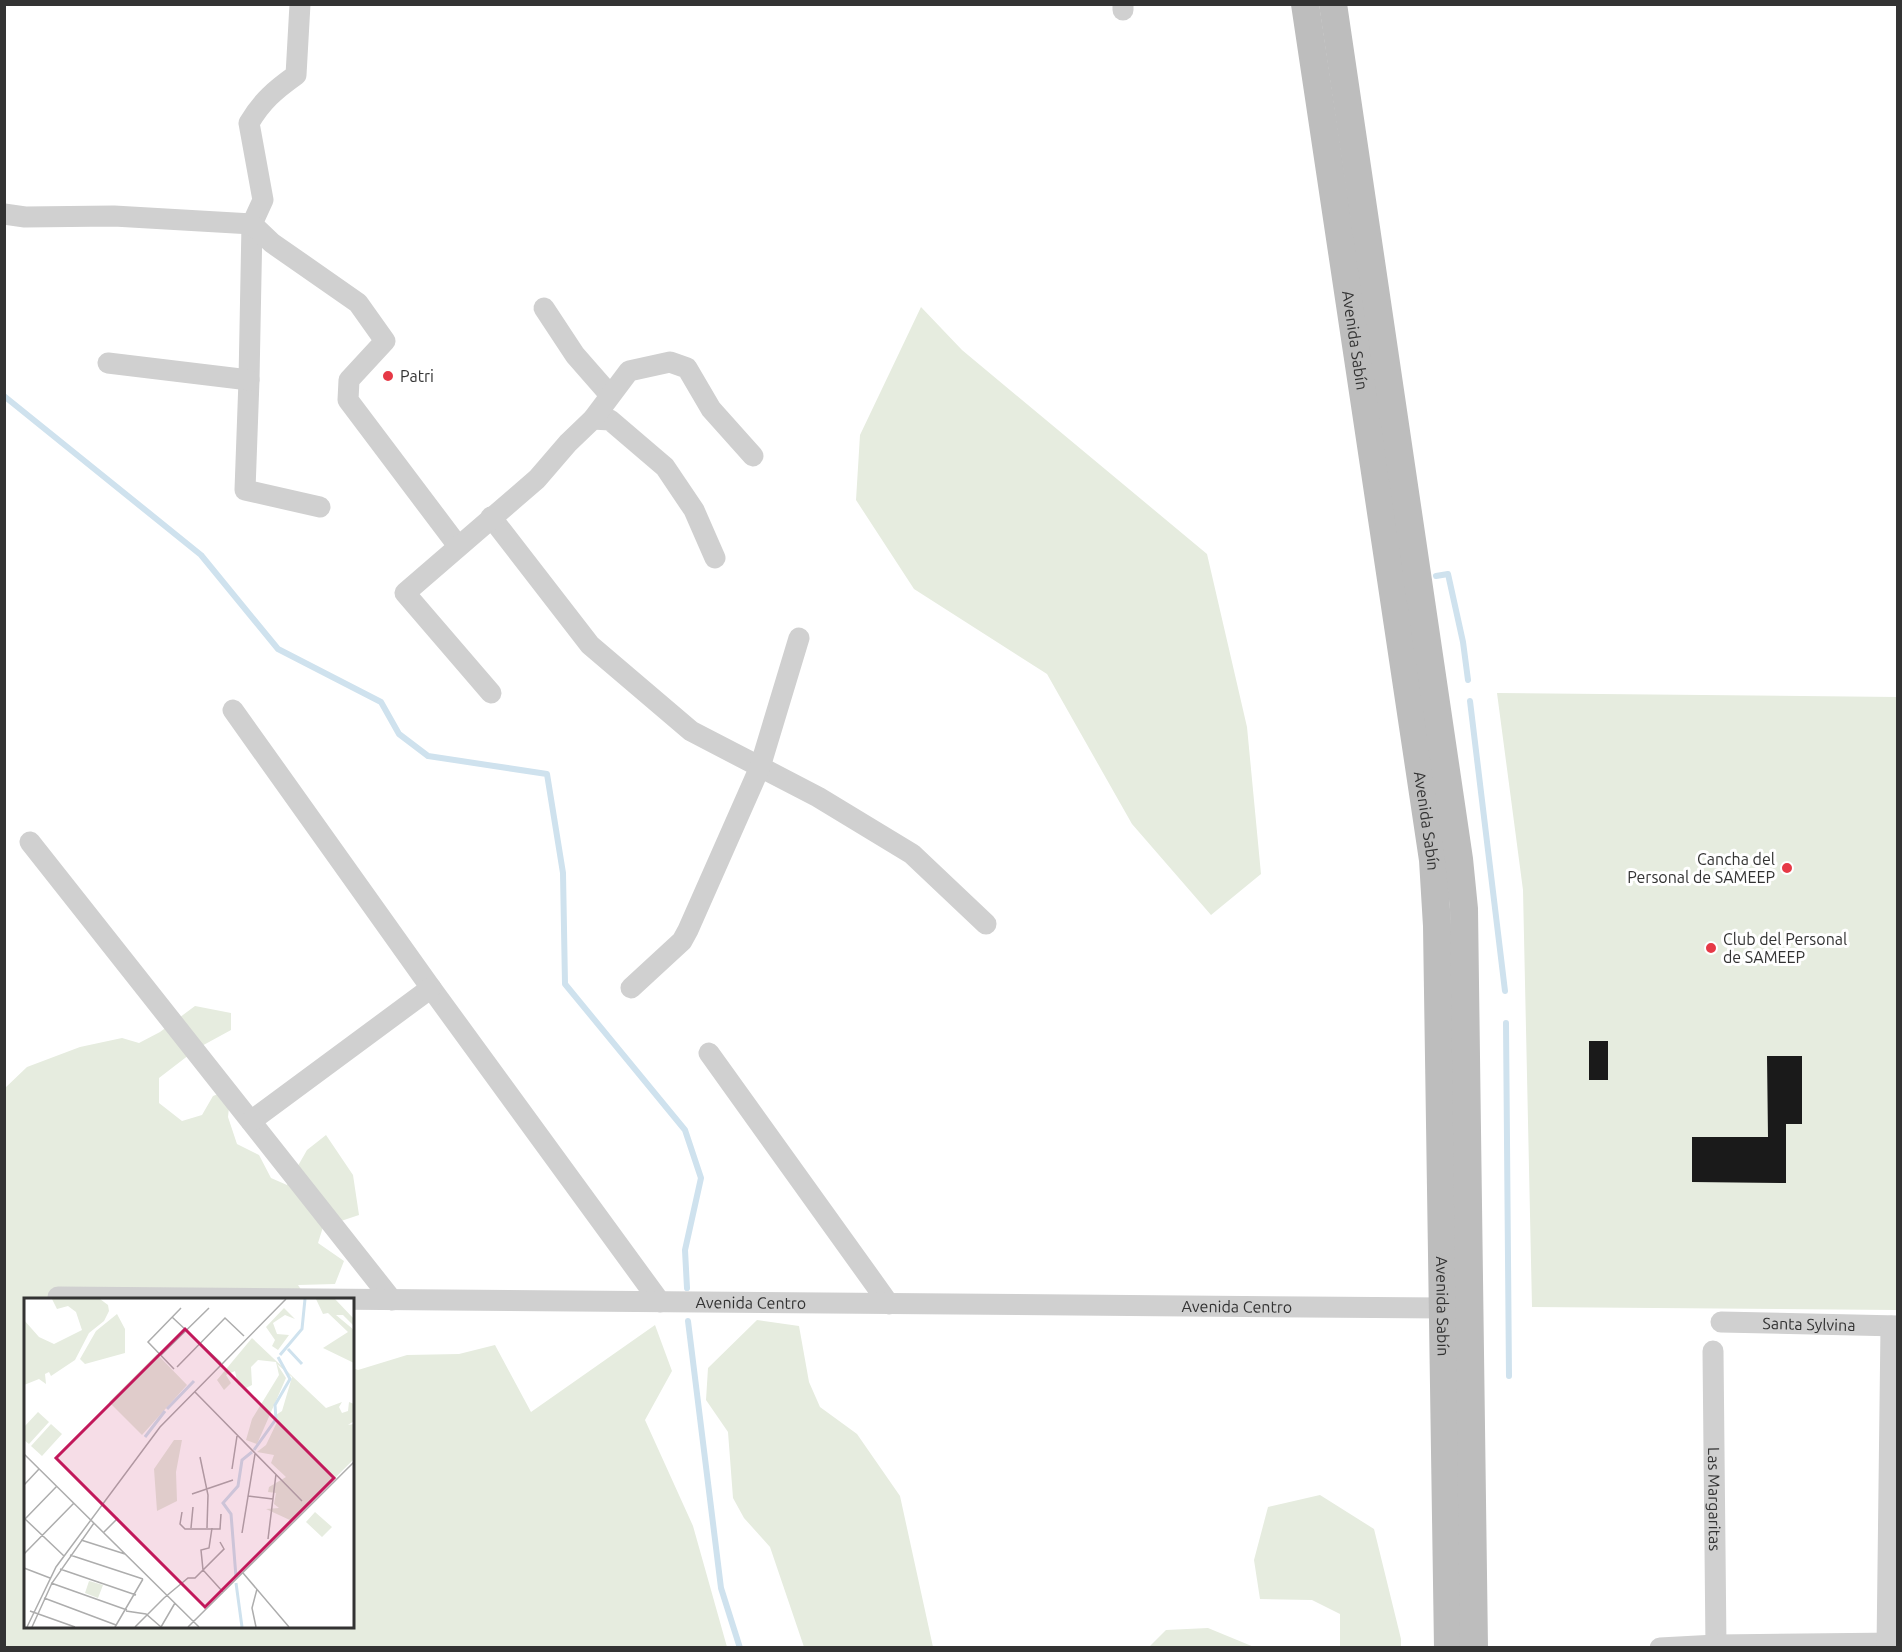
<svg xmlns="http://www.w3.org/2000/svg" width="1902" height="1652" font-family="Ubuntu,sans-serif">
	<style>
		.green { fill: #e6ecdf }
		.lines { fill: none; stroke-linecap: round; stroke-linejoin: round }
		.stream { stroke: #cfe2ee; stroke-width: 6 }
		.building { fill: #1a1a1a }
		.street { stroke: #d0d0d0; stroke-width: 21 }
		.secondary { stroke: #bdbdbd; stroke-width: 28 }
		.poi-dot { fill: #e63946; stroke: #fff; stroke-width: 2 }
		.labels { text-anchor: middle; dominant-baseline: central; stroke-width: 6; stroke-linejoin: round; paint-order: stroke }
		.street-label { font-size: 16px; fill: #333; stroke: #fff }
		.poi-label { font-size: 16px; fill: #333; stroke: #fff; text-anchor: start }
		.inset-river { fill: none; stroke: #cfe2ee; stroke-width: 3 }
		.inset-road { fill: none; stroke: #adadad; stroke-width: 1.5 }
		.view { fill: #c2185b; fill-opacity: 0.15; stroke: #c2185b; stroke-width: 3 }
		.inset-edge { fill: none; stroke: #333; stroke-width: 3 }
	</style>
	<rect width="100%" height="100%" fill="#fff"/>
	<g class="green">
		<polygon points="921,307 962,350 1207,554 1247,727 1261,874 1211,915 1132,824 1047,674 914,589 856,500 860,435"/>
		<polygon points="1497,693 1897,697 1897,1310 1532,1307 1523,890"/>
		<polygon points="195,1006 231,1013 231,1030 198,1048 159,1078 159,1103 182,1121 202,1115 213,1096 231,1089 228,1117 237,1144 259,1155 271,1178 287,1185 307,1150 326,1135 353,1175 359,1215 323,1227 318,1243 344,1261 335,1284 298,1285 307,1299 26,1300 26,1626 352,1626 353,1368 358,1370 407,1355 459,1354 495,1345 531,1412 655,1325 672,1371 645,1420 693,1526 727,1647 5,1648 4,1089 27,1067 80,1047 122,1038 139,1043 160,1032"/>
		<polygon points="757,1320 799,1326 809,1382 820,1407 857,1434 900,1496 933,1647 804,1647 770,1547 744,1518 733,1498 728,1432 706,1400 708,1368"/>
		<polygon points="1320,1495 1374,1529 1401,1639 1401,1647 1340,1647 1340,1614 1312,1600 1260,1599 1254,1560 1268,1507"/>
		<polygon points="1208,1628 1254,1647 1149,1647 1166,1630"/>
	</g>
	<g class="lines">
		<g class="stream">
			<polyline points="4,396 201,555 278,649 381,702 399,734 428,756 547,774 563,873 565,984 685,1130 701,1178 685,1250 687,1288"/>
			<polyline points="1436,576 1448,574 1463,642 1468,680"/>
			<polyline points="1470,701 1505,991"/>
			<polyline points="1506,1023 1509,1376"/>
			<polyline points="688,1321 721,1588 740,1648"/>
		</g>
	</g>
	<g class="building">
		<rect x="1589" y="1041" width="19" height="39"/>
		<polygon points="1767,1056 1802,1056 1802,1124 1786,1124 1786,1183 1692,1182 1692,1137 1768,1137"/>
	</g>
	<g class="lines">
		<g class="street">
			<path d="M 300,4 L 296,75 C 275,90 262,101 249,123 L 263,200 L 252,224 L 249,380 L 245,490 L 320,507"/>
			<polyline points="1123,4 1123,10"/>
			<polyline points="4,214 25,217 114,216 252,224 272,243 358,303 385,341 349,380 348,400 458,546"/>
			<polyline points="544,308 575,355 610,395"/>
			<polyline points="108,363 249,380"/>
			<polyline points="593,419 610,420 665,467 694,510 715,558"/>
			<polyline points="491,517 590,645 691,731 818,797 912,854 986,924"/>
			<polyline points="491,693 405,593 537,479 568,443 593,419 629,371 670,362 687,368 711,409 753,456"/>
			<polyline points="233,710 431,988 660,1302"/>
			<polyline points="30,842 392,1300"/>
			<polyline points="631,988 682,941 688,930 760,767 799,638"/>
			<polyline points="709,1053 889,1304"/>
			<polyline points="251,1121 431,988"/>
			<path id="s1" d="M 58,1297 L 1443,1308"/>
			<path id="s2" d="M 1721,1322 L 1898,1326"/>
			<path id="s3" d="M 1713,1351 L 1716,1648"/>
			<polyline points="1660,1648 1716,1645 1898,1643"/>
			<polyline points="1887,1648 1891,1326"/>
		</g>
		<g class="secondary">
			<path id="s4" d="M 1305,4 L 1433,860 L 1437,926 L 1448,1648"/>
			<polyline points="1333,4 1459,859 1464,909 1474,1648"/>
		</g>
	</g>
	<g class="poi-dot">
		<circle cx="388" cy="376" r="6"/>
		<circle cx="1787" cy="868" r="6"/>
		<circle cx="1711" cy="948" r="6"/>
	</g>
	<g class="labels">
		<g class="street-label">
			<text stroke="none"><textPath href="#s4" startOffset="340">Avenida Sabín</textPath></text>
			<text stroke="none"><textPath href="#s4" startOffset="826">Avenida Sabín</textPath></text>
			<text stroke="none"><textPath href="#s1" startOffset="693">Avenida Centro</textPath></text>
			<text stroke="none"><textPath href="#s1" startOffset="1179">Avenida Centro</textPath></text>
			<text stroke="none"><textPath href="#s4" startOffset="1312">Avenida Sabín</textPath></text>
			<text stroke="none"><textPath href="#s2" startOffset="88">Santa Sylvina</textPath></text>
			<text stroke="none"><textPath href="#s3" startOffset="148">Las Margaritas</textPath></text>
		</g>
		<g class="poi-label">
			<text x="400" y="376">Patri</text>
			<text x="1775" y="859" text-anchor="end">Cancha del<tspan x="1775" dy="18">Personal de SAMEEP</tspan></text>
			<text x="1723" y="939">Club del Personal<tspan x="1723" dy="18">de SAMEEP</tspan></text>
		</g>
	</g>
	<g transform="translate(24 1298)">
		<rect width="330" height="330" fill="#fff"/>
		<path d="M 28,1 L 76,1 L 84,7 L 85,13 L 80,23 L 65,35 L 51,62 L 27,78 L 25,74 L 21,76 L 22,86 L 15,81 L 0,87 L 0,22 L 15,39 L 30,46 L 58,32 L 52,14 L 44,8 L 33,11 ZM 292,1 L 311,1 L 330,21 L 330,28 L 319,17 L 312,17 L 330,32 L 330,65 L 299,50 L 324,34 L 304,15 L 299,16 ZM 260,10 L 271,21 L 261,17 L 249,25 L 253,36 L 265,37 L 254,52 L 248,48 L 251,42 L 242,29 ZM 93,16 L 101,31 L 101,55 L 61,66 L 56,61 L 72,33 ZM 228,40 L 302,110 L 318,104 L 315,109 L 318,115 L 324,113 L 325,104 L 330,106 L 330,123 L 324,127 L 330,126 L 330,161 L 268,223 L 242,211 L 255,210 L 250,206 L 252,195 L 244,194 L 245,189 L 262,179 L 247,165 L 250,157 L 233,154 L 242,147 L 254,122 L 252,117 L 258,113 L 268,79 L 253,66 L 262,80 L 233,146 L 222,142 L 228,121 L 255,77 L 252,64 L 234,62 L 227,69 L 228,87 L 222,90 L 214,87 L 211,73 L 202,77 L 207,85 L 200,92 L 193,82 ZM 133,56 L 163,87 L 118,137 L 85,104 ZM 14,114 L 25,124 L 5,146 L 0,142 L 0,129 ZM 27,126 L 38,136 L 18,158 L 7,148 ZM 150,142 L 158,142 L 152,174 L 153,203 L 133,213 L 130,171 ZM 291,214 L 308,229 L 298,239 L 282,224 ZM 65,283 L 79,287 L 74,300 L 61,295 Z" fill="#e6ecdf"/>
		<path class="inset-river" d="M 264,51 L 278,66M 256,57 L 278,31 L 281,1M 143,111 L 170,83M 121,139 L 141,113M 230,152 L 252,121 L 251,107 L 266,81 L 254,59M 212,279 L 207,216 L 199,205 L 214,188 L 218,162 L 228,154M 212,285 L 218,329"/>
		<path class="inset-road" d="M 148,19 L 197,65M 137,57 L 185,10M 153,69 L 201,20 L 220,38M 150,71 L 124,44 L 157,10M 171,94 L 278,203M 0,156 L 175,329M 176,159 L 184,197 L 183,230M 208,171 L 213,138M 0,187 L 15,171M 168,196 L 209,182M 224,198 L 249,201M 158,214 L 156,226 L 161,231 L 196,231 L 197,216M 0,220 L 40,258M 1,221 L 33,188M 167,230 L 169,209M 188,230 L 185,250 L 177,252 L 179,272 L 199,294M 80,234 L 94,220M 218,235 L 231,156M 244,241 L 252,176M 57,242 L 101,256M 0,256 L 50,205M 46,257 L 119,281M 0,270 L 26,280M 36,271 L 112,297M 219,275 L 265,329M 27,285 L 103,312M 20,300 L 92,327M 6,313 L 51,329M 102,313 L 122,316 L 137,329M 3,329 L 32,269 L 136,129 L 262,1M 8,329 L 28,285 L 70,225M 91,329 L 119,281M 111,329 L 140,300 L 164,280 L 171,280 L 200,251 L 196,244M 137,329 L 151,305M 164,329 L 330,164M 232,329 L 228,310 L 233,291"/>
		<path class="view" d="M 161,31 L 310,180 L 181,309 L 32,160 Z"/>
		<rect width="330" height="330" class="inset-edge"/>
	</g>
	<rect width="1902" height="1652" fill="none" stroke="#333333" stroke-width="12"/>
</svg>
